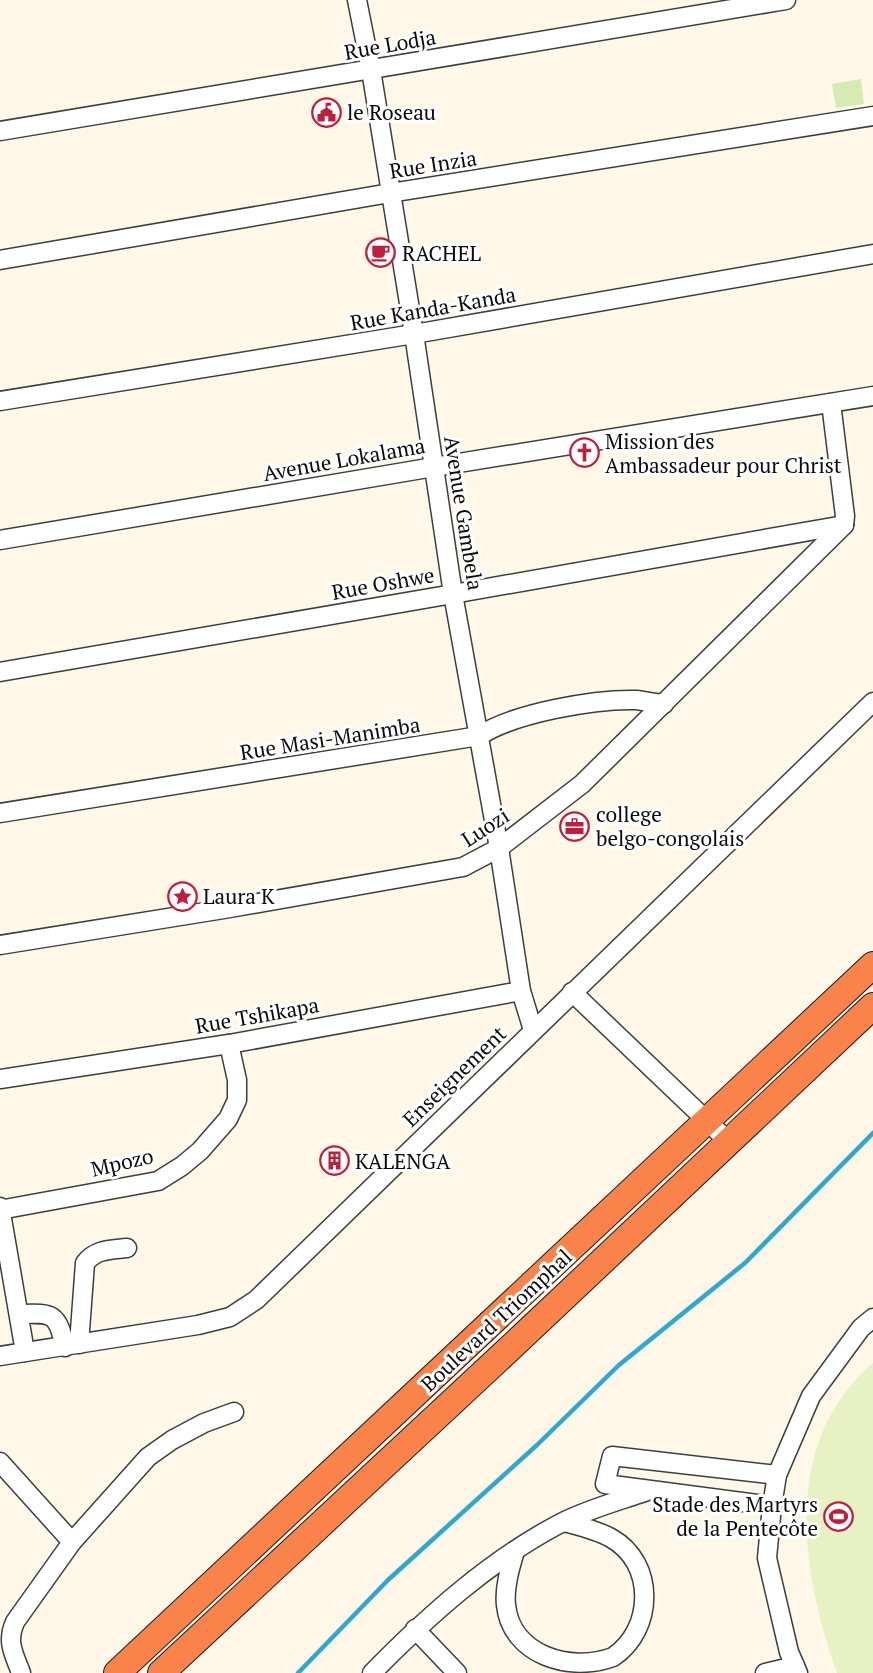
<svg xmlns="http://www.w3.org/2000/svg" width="873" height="1673" font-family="'PT Serif',serif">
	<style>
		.green { fill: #d6eab1 }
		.pitch { fill: #e7f1c3 }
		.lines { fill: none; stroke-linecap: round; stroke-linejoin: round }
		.stream { stroke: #30a7d1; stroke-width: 4.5 }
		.minor-casing { stroke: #3e3e3e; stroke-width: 21 }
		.highway-casing { stroke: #1c1c1c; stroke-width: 28 }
		.minor { stroke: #fff; stroke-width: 18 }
		.highway { stroke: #fa834c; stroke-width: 26 }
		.labels { text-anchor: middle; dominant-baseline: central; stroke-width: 6; stroke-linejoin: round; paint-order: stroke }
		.street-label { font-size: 21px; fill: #0b0b0b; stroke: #fff }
		.poi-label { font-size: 21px; fill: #0b0b0b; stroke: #fff; text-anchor: start }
	</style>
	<rect width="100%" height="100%" fill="#fff7e8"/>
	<polygon class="green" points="861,79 864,104 836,108 832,84"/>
	<path class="pitch" d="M 873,1363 L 873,1673 L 837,1673 C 801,1571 780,1443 873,1363 Z"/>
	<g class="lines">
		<polyline class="stream" points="298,1673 388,1580 537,1445 619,1365 745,1263 873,1133"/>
		<defs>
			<g id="minor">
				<polyline points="357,0 371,70 414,334 453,594 499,848 521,991 533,1030"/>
				<polyline points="0,131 786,0"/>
				<polyline points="0,260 390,193 873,116"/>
				<polyline points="0,401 414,334 873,254"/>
				<polyline points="831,403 845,516 844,525"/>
				<polyline points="0,540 434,467 873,396"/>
				<polyline points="0,672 453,594 844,525"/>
				<path d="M 0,813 L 479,736 C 514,713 594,699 636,700 C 645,701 654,703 664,704"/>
				<polyline points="0,945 230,908 463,867 499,848 582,784 844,525"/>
				<polyline points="572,992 729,1142"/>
				<polyline points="0,1079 229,1044 521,991"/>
				<polyline points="0,1207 25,1352"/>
				<polyline points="0,1210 158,1181 182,1166 200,1151 228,1119 237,1100 237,1080 229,1044"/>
				<path d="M 19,1314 C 53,1313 57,1312 65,1347"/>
				<path d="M 79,1344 L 85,1263 C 96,1249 110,1250 127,1248"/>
				<polyline points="0,1356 198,1325 230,1317 256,1300 873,702"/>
				<polyline points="0,1462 72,1542"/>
				<polyline points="772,1506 605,1484 612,1456 777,1475"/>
				<path d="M 515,1551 C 510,1568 504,1588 506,1605 C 511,1655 570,1673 613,1657 C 654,1630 656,1563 611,1538 C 597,1530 579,1526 564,1522"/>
				<polyline points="415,1629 457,1673"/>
				<path d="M 21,1673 C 14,1654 6,1642 15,1622 L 72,1542 L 148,1457 L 172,1440 L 204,1423 L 234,1412"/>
				<path d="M 372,1673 C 428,1616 490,1560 561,1523 C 588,1509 619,1501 647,1491"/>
				<polyline points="765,1673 795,1666"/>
				<polyline points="798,1673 789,1652 767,1558 772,1506 777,1475 811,1396 861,1328 873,1318"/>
			</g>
			<g id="highway">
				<polyline points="117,1673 873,965"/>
				<polyline points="161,1673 508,1350 873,1006"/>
			</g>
		</defs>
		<use href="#minor" class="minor-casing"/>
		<use href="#highway" class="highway-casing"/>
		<use href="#minor" class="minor"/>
		<use href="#highway" class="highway"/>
	</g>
	<defs>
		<symbol id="civic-ring" viewBox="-11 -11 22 22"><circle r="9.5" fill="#fff" stroke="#be1f3d" stroke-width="1.5"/><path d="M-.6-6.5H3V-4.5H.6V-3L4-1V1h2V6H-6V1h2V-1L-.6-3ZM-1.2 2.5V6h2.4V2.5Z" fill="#be1f3d"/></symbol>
		<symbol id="cafe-ring" viewBox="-11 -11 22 22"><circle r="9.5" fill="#fff" stroke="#be1f3d" stroke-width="1.5"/><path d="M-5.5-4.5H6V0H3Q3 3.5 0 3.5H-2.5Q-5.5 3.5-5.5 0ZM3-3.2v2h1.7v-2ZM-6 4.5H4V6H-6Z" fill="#be1f3d"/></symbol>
		<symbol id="church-ring" viewBox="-11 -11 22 22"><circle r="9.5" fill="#fff" stroke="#be1f3d" stroke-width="1.5"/><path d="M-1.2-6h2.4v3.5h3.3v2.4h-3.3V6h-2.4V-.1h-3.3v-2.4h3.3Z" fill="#be1f3d"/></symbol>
		<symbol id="office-ring" viewBox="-11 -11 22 22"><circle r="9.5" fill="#fff" stroke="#be1f3d" stroke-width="1.5"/><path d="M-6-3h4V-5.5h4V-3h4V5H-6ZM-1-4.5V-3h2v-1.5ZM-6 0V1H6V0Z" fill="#be1f3d"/></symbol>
		<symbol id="sight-ring" viewBox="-11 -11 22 22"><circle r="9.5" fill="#fff" stroke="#be1f3d" stroke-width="1.5"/><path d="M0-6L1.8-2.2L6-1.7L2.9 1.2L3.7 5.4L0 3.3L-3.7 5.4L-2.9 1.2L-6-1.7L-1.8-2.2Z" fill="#be1f3d"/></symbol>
		<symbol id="building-ring" viewBox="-11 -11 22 22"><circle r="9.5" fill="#fff" stroke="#be1f3d" stroke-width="1.5"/><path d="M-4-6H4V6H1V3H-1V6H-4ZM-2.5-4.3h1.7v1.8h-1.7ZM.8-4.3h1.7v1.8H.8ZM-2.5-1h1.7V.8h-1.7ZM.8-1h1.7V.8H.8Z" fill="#be1f3d"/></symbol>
		<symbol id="stadium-ring" viewBox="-11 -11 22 22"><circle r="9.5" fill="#fff" stroke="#be1f3d" stroke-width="1.5"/><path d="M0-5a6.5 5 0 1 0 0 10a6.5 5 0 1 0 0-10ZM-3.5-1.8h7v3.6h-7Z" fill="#be1f3d"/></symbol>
	</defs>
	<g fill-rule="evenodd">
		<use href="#civic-ring" x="310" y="96" width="33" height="33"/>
		<use href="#cafe-ring" x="364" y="236" width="33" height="33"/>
		<use href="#church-ring" x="568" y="436" width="33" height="33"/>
		<use href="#office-ring" x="558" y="810" width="33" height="33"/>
		<use href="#sight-ring" x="166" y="880" width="33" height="33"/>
		<use href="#building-ring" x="318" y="1144" width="33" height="33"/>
		<use href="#stadium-ring" x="822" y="1500" width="33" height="33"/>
	</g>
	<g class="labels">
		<g class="street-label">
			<text transform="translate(390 44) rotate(-10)">Rue Lodja</text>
			<text transform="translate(433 164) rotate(-9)">Rue Inzia</text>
			<text transform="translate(433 308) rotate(-10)">Rue Kanda-Kanda</text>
			<text transform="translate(344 459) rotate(-10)">Avenue Lokalama</text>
			<text transform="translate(464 513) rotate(81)">Avenue Gambela</text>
			<text transform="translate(383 583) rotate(-10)">Rue Oshwe</text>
			<text transform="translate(330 738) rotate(-9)">Rue Masi-Manimba</text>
			<text transform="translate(485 827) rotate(-33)">Luozi</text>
			<text transform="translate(257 1015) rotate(-10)">Rue Tshikapa</text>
			<text transform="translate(454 1076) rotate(-44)">Enseignement</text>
			<text transform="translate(122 1162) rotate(-13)">Mpozo</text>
			<text transform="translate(496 1320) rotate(-43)">Boulevard Triomphal</text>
		</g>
		<g class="poi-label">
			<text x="347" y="112">le Roseau</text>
			<text x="402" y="253">RACHEL</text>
			<text x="605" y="441">Mission des<tspan x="605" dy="24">Ambassadeur pour Christ</tspan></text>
			<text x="596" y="814">college<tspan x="596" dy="24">belgo-congolais</tspan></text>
			<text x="203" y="896">Laura K</text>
			<text x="355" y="1161">KALENGA</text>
			<text x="818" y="1504" text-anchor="end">Stade des Martyrs<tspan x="818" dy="24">de la Pentecôte</tspan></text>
		</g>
	</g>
</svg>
